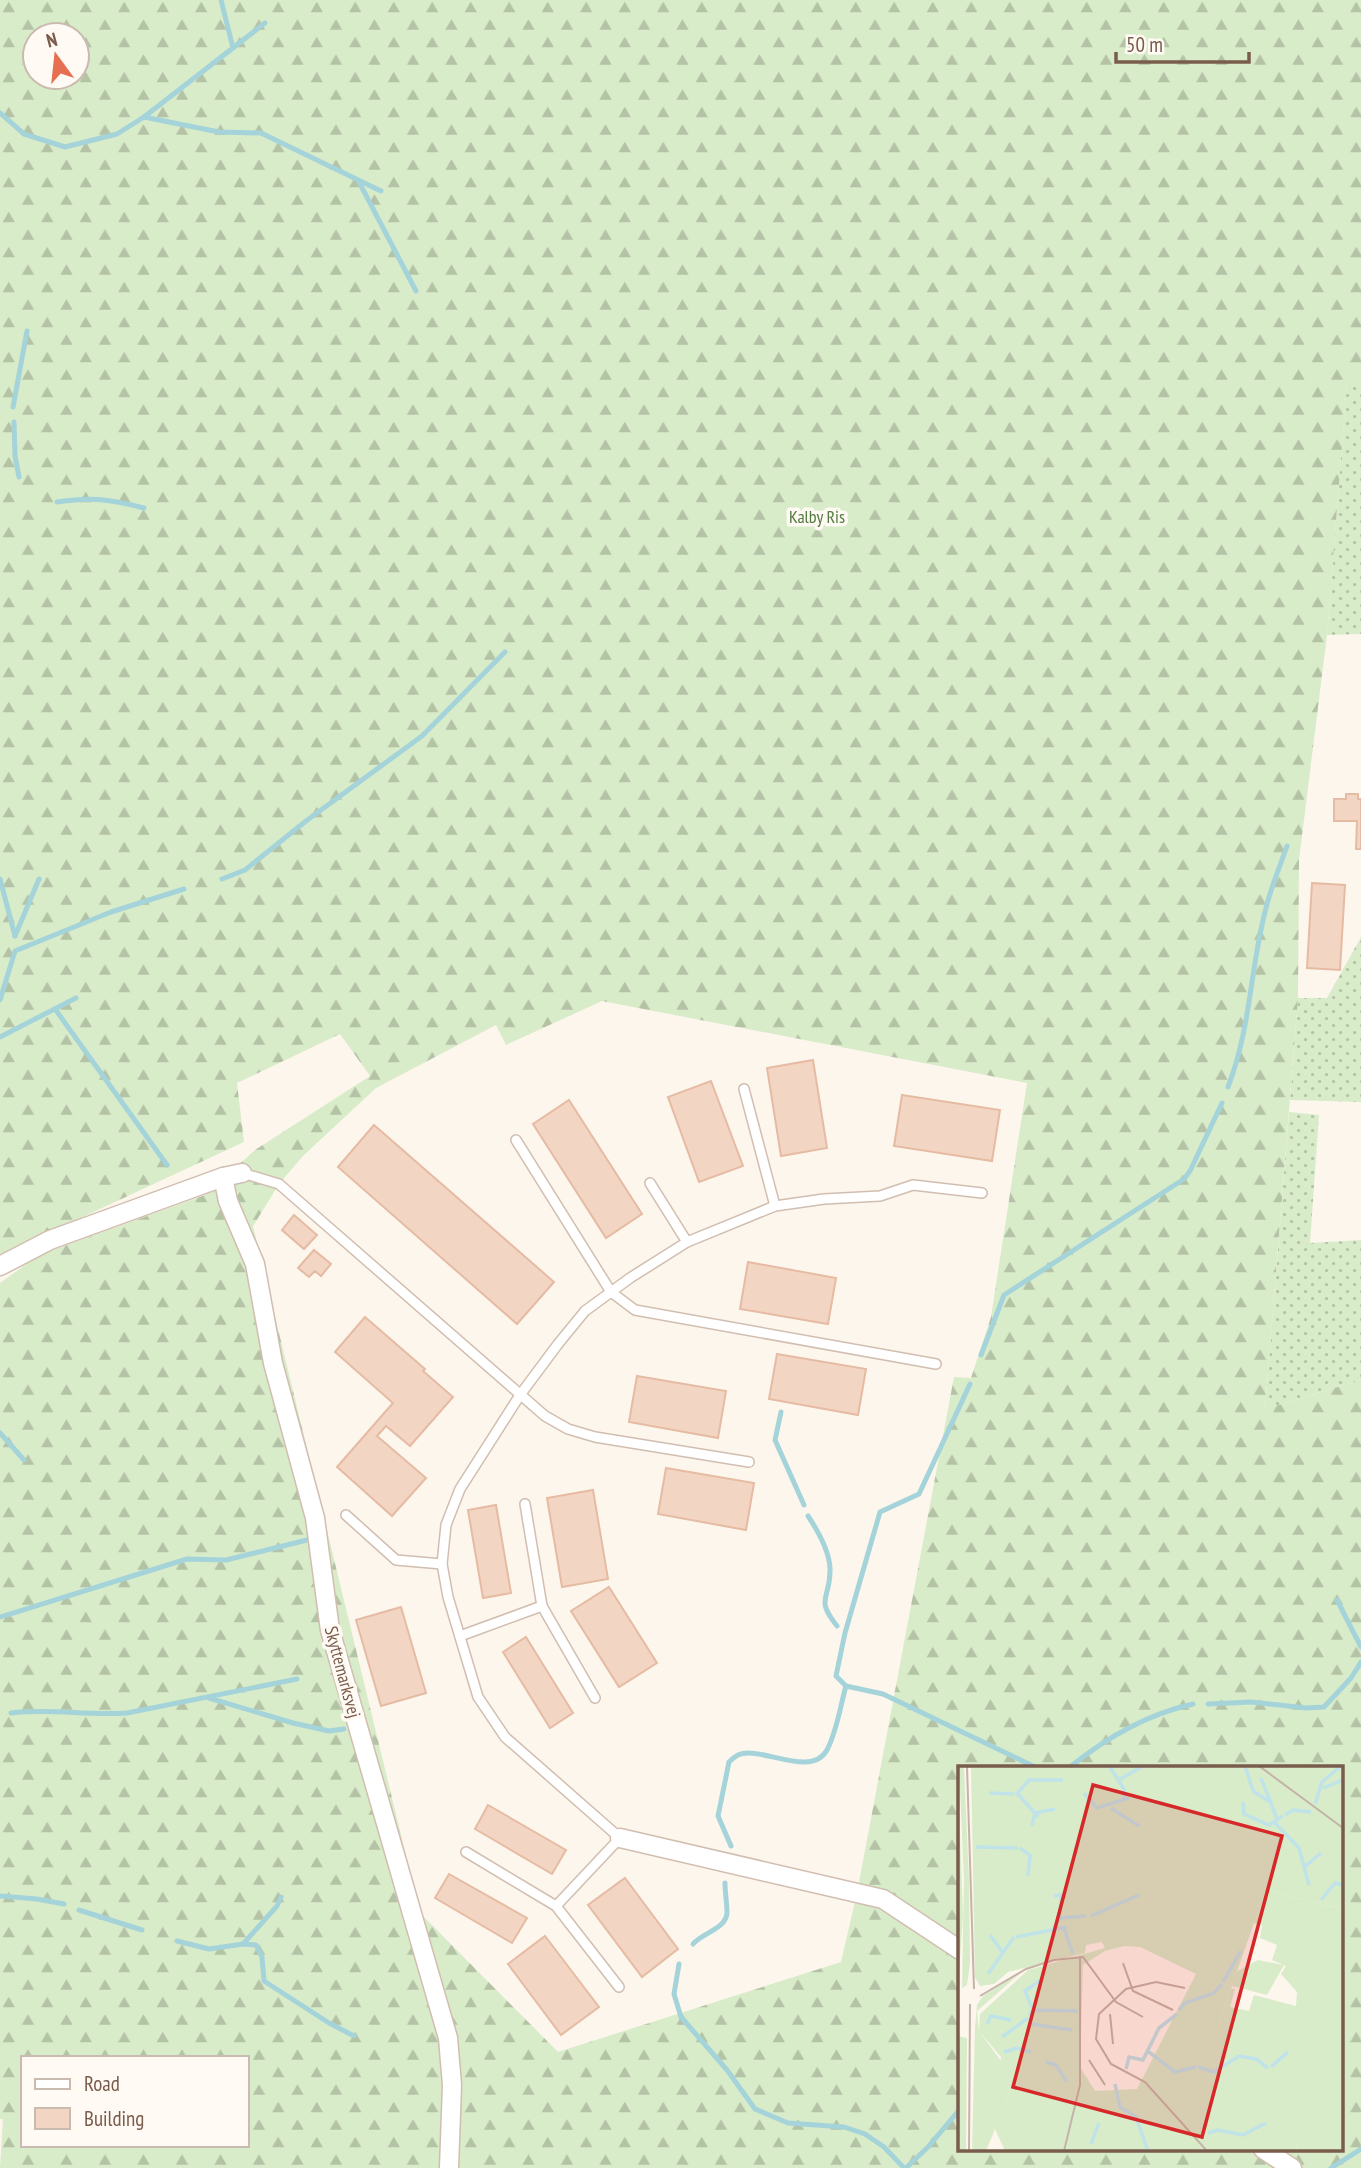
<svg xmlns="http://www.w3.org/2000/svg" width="1361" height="2168" font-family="'PT Sans Narrow',sans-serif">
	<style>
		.grass { fill: url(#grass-dots) }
		.forest { fill: url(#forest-firs); fill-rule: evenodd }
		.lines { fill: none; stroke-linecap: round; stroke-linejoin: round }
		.stream { stroke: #a5d3da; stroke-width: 5 }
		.building { fill: #f3d5c3; stroke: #e6bba3; stroke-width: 2 }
		.lane-casing { stroke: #d1beb0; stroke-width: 12 }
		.street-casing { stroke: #d1beb0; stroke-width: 21 }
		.lane { stroke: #fff; stroke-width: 9 }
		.street { stroke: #fff; stroke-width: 18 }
		.labels { text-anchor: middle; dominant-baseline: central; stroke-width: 7; stroke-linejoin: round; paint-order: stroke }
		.park-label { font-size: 18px; fill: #537a41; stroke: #fffaf3 }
		.street-label { font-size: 18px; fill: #7a5c4d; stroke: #fffaf3 }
		.inset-river { fill: none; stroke: #bfe3e8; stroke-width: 3.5 }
		.inset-road { fill: none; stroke: #c5b3a7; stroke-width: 2 }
		.view { fill: #d62828; fill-opacity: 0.15; stroke: #d62828; stroke-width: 3.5 }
		.inset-edge { fill: none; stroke: #7a5c4d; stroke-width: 3.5 }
	</style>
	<defs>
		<pattern id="grass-dots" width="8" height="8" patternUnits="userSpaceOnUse" patternTransform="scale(1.75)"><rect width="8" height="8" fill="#d8ecc9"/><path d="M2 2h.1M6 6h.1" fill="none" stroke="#b4c2a5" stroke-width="1.8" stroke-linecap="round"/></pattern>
		<pattern id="forest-firs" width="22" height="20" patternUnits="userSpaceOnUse" patternTransform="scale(1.75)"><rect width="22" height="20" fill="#d8ecc9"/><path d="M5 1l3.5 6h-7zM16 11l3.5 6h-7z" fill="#b4c2a5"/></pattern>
	</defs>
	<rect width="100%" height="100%" fill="#fdf6ec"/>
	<g class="grass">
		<polygon points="1347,382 1361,383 1361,634 1327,635"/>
		<polygon points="1361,937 1361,1102 1290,1100 1298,998 1327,998"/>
		<polygon points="1289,1112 1319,1115 1310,1243 1361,1240 1361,1380 1265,1409"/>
	</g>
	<path class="forest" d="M 0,0 L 1361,0 L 1361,383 L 1347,383 L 1327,635 L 1299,860 L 1298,998 L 1265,1409 L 1361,1380 L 1361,2168 L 0,2168 L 3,2119 L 0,2119 L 0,1283 L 39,1255 L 205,1195 L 255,1150 L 370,1076 L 340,1034 L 237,1083 L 244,1142 L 31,1241 L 0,1260 ZM 35,35 L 77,35 L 77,77 L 35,77 ZM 602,1001 L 1027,1083 L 991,1317 L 971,1378 L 954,1377 L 857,1893 L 841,1962 L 558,2052 L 420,1913 L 253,1226 L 279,1184 L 303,1156 L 376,1088 L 496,1025 L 506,1045 ZM 960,1767 L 1342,1767 L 1342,2149 L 960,2149 ZM 23,2058 L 247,2058 L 247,2145 L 23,2145 Z"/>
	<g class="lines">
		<g class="stream">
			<polyline points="221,0 233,48"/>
			<polyline points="0,113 24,134 65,147 117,134 144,117 265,23"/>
			<polyline points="144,117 219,132 261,133 381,191"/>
			<polyline points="359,182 416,291"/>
			<polyline points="13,407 27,331"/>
			<polyline points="14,422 15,456 19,477"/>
			<path d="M 57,502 C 93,497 109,499 144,508"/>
			<polyline points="0,879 15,936"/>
			<polyline points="222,879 245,870 306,821 422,736 505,652"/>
			<polyline points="15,936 39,879"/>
			<polyline points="0,1000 15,951 111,912 184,889"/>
			<polyline points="55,1009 167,1165"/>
			<polyline points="0,1037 76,998"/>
			<path d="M 1228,1087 C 1251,1028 1250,968 1266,908 C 1271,887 1280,866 1287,846"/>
			<polyline points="981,1355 1004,1295 1184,1179 1190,1171 1222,1103"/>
			<polyline points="970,1384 919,1494 880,1512 845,1633 836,1676 846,1686 883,1694 1035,1767"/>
			<polyline points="781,1412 775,1440 804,1505"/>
			<polyline points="0,1433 24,1460"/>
			<path d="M 808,1516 C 818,1531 829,1550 830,1568 C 831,1600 814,1597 837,1626"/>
			<polyline points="1337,1600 1361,1647"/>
			<polyline points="0,1617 187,1559 226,1560 307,1540"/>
			<polyline points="209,1698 293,1723 329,1731 344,1729"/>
			<polyline points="1208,1704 1251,1702 1306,1708 1324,1707 1351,1678 1361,1662"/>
			<path d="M 11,1713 C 49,1708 88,1716 127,1713 L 297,1679"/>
			<path d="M 1070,1767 C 1106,1738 1148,1714 1193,1704"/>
			<path d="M 731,1846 L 718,1816 L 729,1762 C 732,1759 734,1757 738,1755 C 760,1745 811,1779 827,1750 C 837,1731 840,1707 846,1686"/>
			<polyline points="0,1896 37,1899 64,1904"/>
			<polyline points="79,1910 142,1930"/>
			<polyline points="177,1941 209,1949 243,1944 256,1945 262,1957 264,1981 329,2023 354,2036"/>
			<polyline points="243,1944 277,1906 281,1897"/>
			<path d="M 693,1944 C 702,1933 726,1929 727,1913 C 727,1903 725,1893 725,1883"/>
			<polyline points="679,1964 674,1994 681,2017 727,2070 755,2109 788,2123 844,2127 865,2134 884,2147 904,2168"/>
			<polyline points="906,2168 929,2146 960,2109"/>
			<polyline points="1331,2168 1361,2149"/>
		</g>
	</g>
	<g class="building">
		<polygon points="1346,794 1358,794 1358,799 1361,799 1361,849 1356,849 1357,821 1334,821 1334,799 1346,799"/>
		<polygon points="1312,883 1345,885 1340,970 1307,968"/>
		<polygon points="813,1060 827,1148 781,1156 767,1068"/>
		<polygon points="711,1081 743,1166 699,1182 668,1097"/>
		<polygon points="902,1095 1000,1110 992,1161 894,1146"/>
		<polygon points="569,1100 642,1214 606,1238 533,1124"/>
		<polygon points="374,1125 554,1282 517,1324 338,1167"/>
		<polygon points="294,1215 317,1235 304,1249 282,1230"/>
		<polygon points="314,1250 331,1264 321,1276 315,1271 309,1277 298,1268"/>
		<polygon points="748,1262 836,1278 828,1324 740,1309"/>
		<polygon points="365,1317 425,1369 423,1371 453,1397 410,1446 386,1426 377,1436 426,1478 392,1516 337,1467 393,1403 335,1352"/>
		<polygon points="777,1354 866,1369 858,1415 769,1399"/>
		<polygon points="637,1376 726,1391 718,1438 629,1422"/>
		<polygon points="666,1468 754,1483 746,1530 658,1514"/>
		<polygon points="593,1490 608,1579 562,1587 547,1498"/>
		<polygon points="496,1505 511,1593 483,1598 468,1510"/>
		<polygon points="609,1587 657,1663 619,1687 571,1611"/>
		<polygon points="401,1607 426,1693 381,1706 356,1620"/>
		<polygon points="526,1637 573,1713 550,1728 503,1652"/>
		<polygon points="488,1805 566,1850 552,1874 475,1829"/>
		<polygon points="449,1874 527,1918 512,1943 435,1898"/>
		<polygon points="625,1878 678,1949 642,1977 588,1905"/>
		<polygon points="545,1936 599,2007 561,2035 508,1964"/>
	</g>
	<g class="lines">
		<defs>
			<g id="lane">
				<polyline points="744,1089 775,1206"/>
				<polyline points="516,1140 611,1292 635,1310 936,1364"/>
				<polyline points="242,1173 279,1184 545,1416 568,1429 595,1437 749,1462"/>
				<polyline points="650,1183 687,1242"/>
				<polyline points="525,1504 542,1606 595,1698"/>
				<polyline points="346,1515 396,1560 442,1564"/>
				<polyline points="460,1636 542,1606"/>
				<polyline points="466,1852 556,1906 619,1987"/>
				<polyline points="556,1906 620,1838 505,1737 478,1697 448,1597 442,1564 446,1525 460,1489 520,1395 558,1344 585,1311 630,1278 687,1242 775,1206 824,1199 880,1196 913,1185 982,1193"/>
			</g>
			<g id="street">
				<polyline points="223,1177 228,1201 255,1264 273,1363 315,1518 330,1630 448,2038 452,2085 449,2168"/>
				<polyline points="0,1266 50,1240 223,1177 242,1173"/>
				<polyline points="620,1838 883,1899 960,1950"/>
				<polyline points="1263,2149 1292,2168"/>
			</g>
		</defs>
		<use href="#lane" class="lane-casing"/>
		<use href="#street" class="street-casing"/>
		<use href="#lane" class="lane"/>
		<use href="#street" class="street"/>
	</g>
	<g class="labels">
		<g class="park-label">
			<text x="817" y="516">Kalby Ris</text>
		</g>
		<g class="street-label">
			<text transform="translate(343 1672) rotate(75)">Skyttemarksvej</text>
		</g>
	</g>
	<g transform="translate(958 1766)">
		<rect width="385" height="385" fill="#fdf6ec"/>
		<path d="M 308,123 L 372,141 L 385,139 L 385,167 L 374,217 L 385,216 L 385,385 L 338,385 L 341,360 L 259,262 L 273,222 L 277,223 L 272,241 L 291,245 L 296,229 L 338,240 L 339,226 L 323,208 L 328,200 L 314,194 L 319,179 L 302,172 L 304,159 L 296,157 ZM 300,194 L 326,199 L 309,229 L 274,220 L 278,206 ZM 65,205 L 19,245 L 21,265 L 57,314 L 43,346 L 16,354 L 37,363 L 28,385 L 14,385 L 17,262 L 19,239 L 25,230 ZM 0,270 L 9,272 L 8,385 L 0,385 Z" fill="#d8ecc9"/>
		<path d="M 1,0 L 6,0 L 11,115 L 12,197 L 9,219 L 4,222 L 6,115 ZM 13,0 L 385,0 L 385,139 L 372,141 L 308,123 L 259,262 L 324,260 L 337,268 L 351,294 L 338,385 L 47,385 L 37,363 L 15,354 L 28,339 L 43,346 L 57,314 L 42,309 L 43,291 L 21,265 L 22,248 L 70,204 L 147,182 L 144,176 L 128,179 L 127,187 L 50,206 L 36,218 L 22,220 L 17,211 ZM 166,180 L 182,181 L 238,208 L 179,323 L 137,325 L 122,301 L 125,199 L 147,185 ZM 0,10 L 5,150 L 0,220 ZM 385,167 L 385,216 L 381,222 L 374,217 L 371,222 L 364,221 Z" fill="#d8ecc9" fill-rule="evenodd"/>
		<path class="inset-river" d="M 287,0 L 295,25 L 314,37M 152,1 L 166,23 L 166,35M 303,12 L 319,53M 162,13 L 185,0M 365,22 L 385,14M 31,27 L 56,28M 126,27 L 139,42 L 171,32M 60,28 L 80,51M 58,29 L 71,14 L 105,14M 285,36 L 286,48 L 311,59 L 325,50M 357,38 L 364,16 L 383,0M 153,42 L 181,60M 327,49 L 335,44 L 353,46M 316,56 L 341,82 L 351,119M 74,60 L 77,47 L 97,43M 18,81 L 60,82M 62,82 L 72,89 L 70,110M 345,102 L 363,87M 96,130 L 103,129 L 102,150M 363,134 L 377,117 L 385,119M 133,150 L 181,129M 106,162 L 115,188M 95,163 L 102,152 L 128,150M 32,169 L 45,187M 58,171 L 109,161M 30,208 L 56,171M 265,216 L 283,185M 75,244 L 67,225 L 83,214M 221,244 L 227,237 L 256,227 L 264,218M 71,250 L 75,244 L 120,245M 29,258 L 33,250 L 53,254M 73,258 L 114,264M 44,271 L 70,252M 46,286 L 59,282 L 73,286M 191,286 L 217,306 L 238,301M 88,296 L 98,299 L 109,316M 240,301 L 256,306 L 281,290 L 298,293 L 310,302M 313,301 L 330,286M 168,303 L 171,291 L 185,294 L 201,262 L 219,248M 157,318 L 162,341 L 178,351 L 190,385M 250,367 L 260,364 L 285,369 L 308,357M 133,378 L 141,357"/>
		<path class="inset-road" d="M 9,0 L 16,223M 301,0 L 385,62M 165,197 L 175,225 L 215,244M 227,222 L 198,216 L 168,223 L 141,248 L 138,273 L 153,298 L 187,316 L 249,385M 22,230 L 68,203 L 96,194 L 125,191 L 158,236 L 185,251M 152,248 L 155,278M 131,294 L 147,319M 11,385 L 12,238M 106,385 L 122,319 L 122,191"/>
		<path class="view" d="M 135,19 L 324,70 L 244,371 L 55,321 Z"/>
		<rect width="385" height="385" class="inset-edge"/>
	</g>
	<rect x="21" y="2056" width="228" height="91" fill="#fffaf3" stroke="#cabbb1" stroke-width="2"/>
	<rect x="35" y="2079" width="35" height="10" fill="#ffffff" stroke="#cabbb1" stroke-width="2"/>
	<text x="84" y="2091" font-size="21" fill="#7a5c4d">Road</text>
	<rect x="35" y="2108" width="35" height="21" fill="#f3d5c3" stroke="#cabbb1" stroke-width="2"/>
	<text x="84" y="2126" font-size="21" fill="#7a5c4d">Building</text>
	<g transform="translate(56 56) rotate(345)"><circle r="33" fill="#fffaf3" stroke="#cabbb1" stroke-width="2"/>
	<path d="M0-5L12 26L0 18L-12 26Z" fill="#e76f51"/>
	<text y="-10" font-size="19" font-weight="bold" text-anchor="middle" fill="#7a5c4d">N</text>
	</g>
	<path d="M1116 52v10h133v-10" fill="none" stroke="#7a5c4d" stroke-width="3.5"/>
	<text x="1126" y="52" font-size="21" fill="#7a5c4d" stroke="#fffaf3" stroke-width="5" paint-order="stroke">50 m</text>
</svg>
